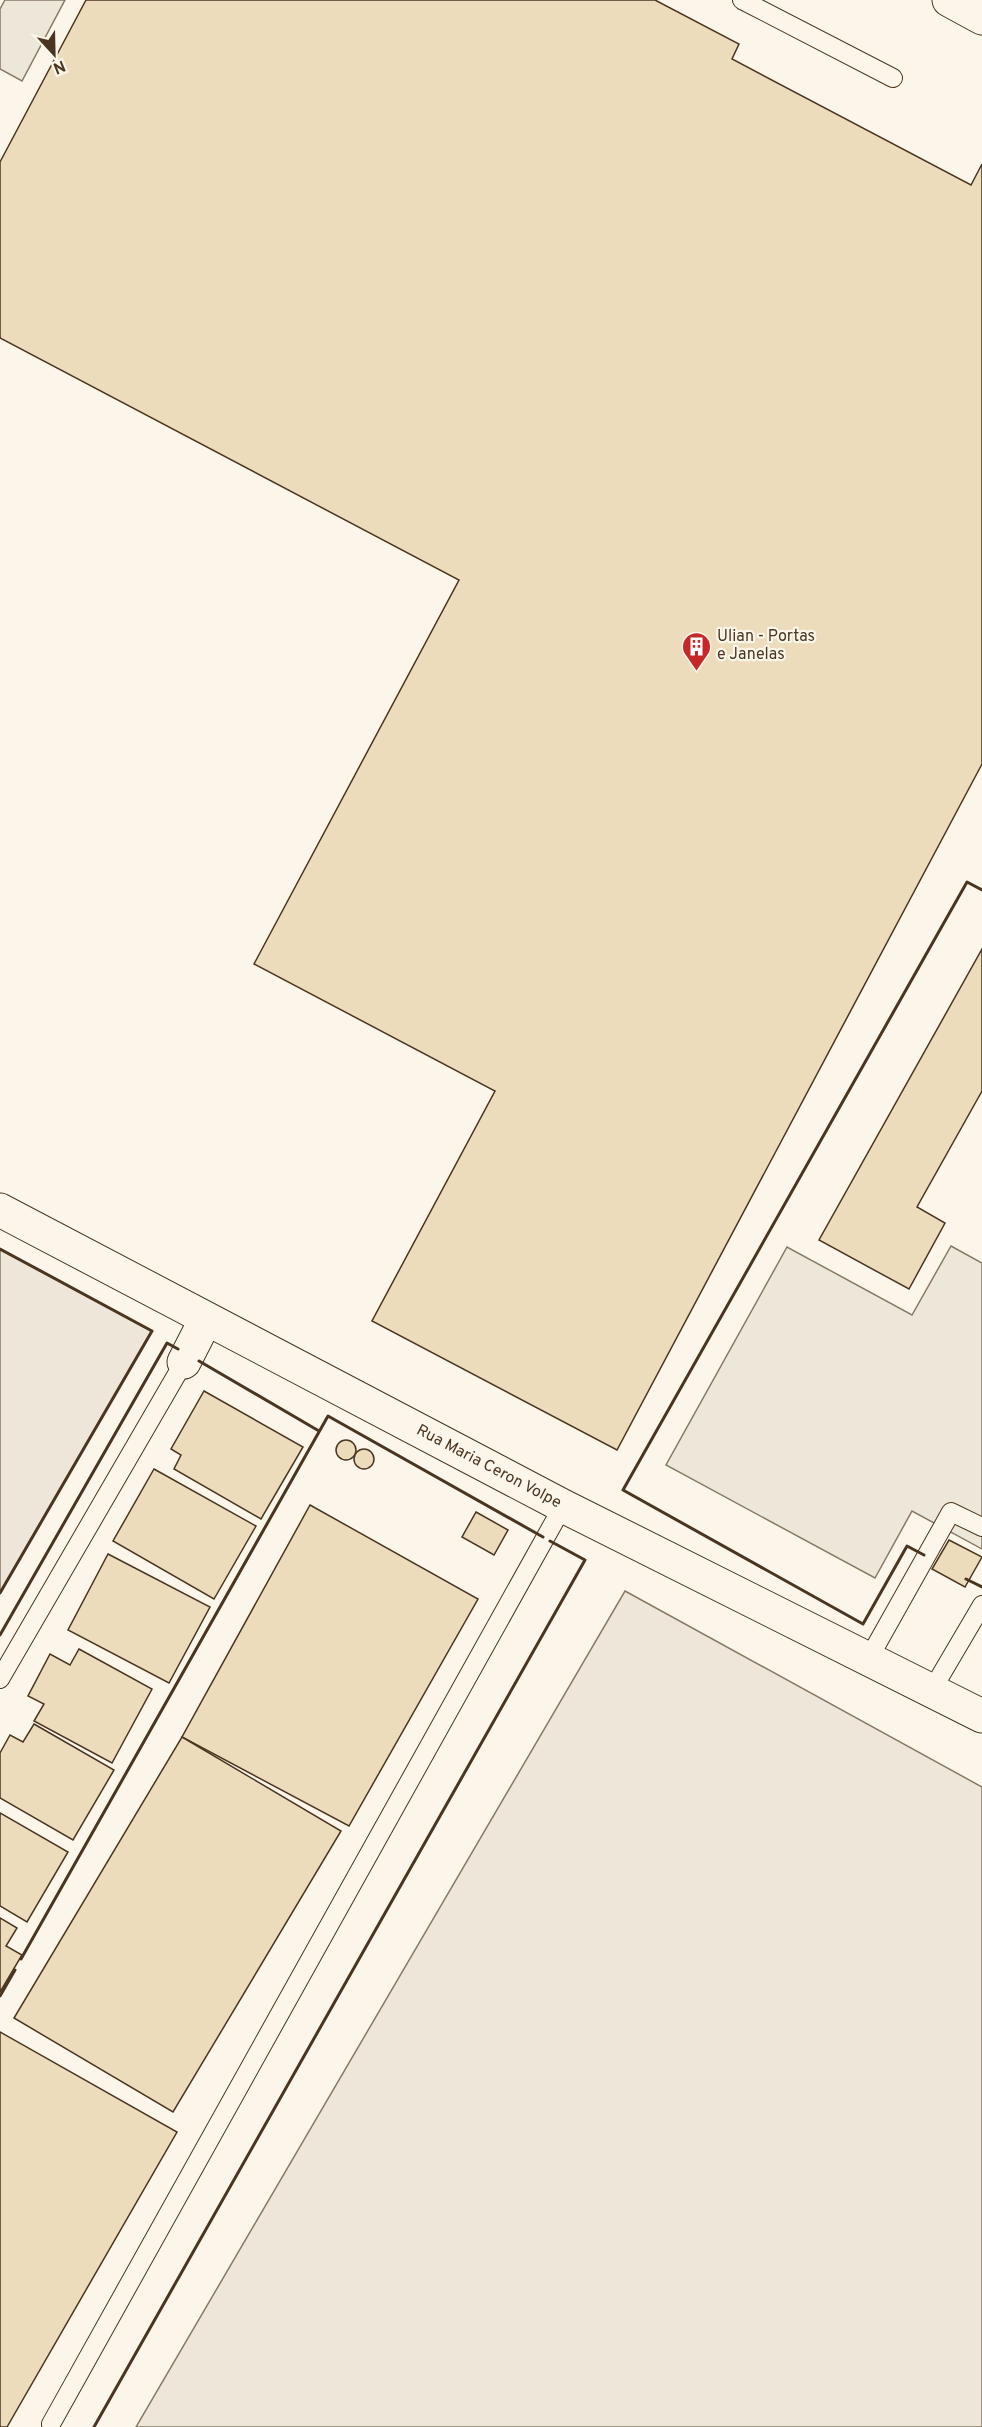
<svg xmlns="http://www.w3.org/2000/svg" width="982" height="2427" font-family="Overpass,sans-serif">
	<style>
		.green { fill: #ede6d9; stroke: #887966; stroke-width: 1.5 }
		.parking { fill: #ede7d9; stroke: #887966; stroke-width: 1.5 }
		.building { fill: #ecdcbc; stroke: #4a3520; stroke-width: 1.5 }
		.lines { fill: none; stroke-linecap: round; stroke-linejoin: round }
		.lane-casing { stroke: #4a3520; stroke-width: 20 }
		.street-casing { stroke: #4a3520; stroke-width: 35 }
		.secondary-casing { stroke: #4a3520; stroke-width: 35 }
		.lane { stroke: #fbf6e9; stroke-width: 18 }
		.street { stroke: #fbf6e9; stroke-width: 33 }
		.secondary { stroke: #fbf6e9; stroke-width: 33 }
		.wall { stroke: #4a3520; stroke-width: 3 }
		.labels { text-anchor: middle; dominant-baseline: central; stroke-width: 4.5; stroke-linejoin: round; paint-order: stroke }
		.poi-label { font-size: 16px; fill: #4a3520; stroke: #fbf6e9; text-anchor: start }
		.street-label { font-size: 16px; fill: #4a3520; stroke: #fbf6e9 }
	</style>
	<rect width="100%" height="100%" fill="#fbf6e9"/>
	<g class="green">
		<polygon points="0,1249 152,1331 0,1593"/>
		<polygon points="625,1591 982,1787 982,2427 136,2427"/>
	</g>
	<g class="parking">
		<polygon points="5,0 65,0 22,81 0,69 0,9"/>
		<polygon points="951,1246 982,1263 982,1549 912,1511 875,1578 666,1465 787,1247 912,1315"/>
	</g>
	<g class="building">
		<polygon points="86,0 655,0 739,44 732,59 971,185 982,164 982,764 617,1450 372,1321 495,1091 254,964 459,580 0,338 0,162"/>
		<polygon points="982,949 982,1091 917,1207 945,1223 909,1289 819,1240"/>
		<polygon points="204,1391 303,1447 261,1519 174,1469 181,1455 171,1449"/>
		<circle cx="346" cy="1450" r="10"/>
		<circle cx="364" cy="1459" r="10"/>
		<polygon points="154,1469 256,1526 214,1599 113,1541"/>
		<polygon points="310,1505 478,1599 349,1826 182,1737"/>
		<polygon points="476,1512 508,1530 494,1555 462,1537"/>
		<polygon points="949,1540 982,1557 965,1587 932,1569"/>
		<polygon points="108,1554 210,1607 169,1683 68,1630"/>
		<polygon points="79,1649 152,1689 112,1763 34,1721 44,1704 28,1696 50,1654 70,1665"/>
		<polygon points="34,1724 114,1770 73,1840 0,1798 0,1753 10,1735 23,1742"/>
		<polygon points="182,1737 341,1831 173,2112 14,2018"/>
		<polygon points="0,1813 68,1852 27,1922 0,1906"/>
		<polygon points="0,1918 17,1928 6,1946 22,1955 0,1992"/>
		<polygon points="0,2032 177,2132 7,2427 0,2427"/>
	</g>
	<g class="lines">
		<defs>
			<g id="lane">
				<polyline points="742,0 893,78"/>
				<polyline points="869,1658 951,1512 982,1527"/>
				<polyline points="0,1679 184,1362"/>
				<polyline points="932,1690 982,1605"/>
				<polyline points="51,2424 563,1506"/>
			</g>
			<g id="street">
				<path id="s1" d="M 0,1210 L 563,1506 L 982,1716"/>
				<polyline points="184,1362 206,1319"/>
			</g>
			<polyline id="secondary" points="949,0 982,18"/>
		</defs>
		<use href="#lane" class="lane-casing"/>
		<use href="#street" class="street-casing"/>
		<use href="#secondary" class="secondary-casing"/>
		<use href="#lane" class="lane"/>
		<use href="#street" class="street"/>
		<use href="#secondary" class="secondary"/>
		<g class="wall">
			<polyline points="0,1249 152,1331 0,1593"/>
			<polyline points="199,1361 319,1431"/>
			<polyline points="924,1555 907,1546 863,1624 623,1490 967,882 982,890"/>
			<polyline points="966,1579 982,1587"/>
			<polyline points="0,1635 167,1343 178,1349"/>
			<polyline points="21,1959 328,1416 543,1537"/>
			<polyline points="0,1996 15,1970"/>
			<polyline points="94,2427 585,1560 550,1541"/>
		</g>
	</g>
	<defs>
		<symbol id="building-pin" viewBox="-11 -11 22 30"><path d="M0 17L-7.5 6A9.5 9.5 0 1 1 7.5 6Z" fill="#c62828" stroke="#fbf6e9"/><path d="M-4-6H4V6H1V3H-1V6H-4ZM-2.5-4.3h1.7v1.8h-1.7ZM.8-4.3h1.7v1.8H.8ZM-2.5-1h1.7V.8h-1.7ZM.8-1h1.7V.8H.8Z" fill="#fff"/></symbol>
	</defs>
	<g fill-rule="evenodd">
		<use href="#building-pin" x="680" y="630" width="33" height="45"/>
	</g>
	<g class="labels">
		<g class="poi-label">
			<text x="717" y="637">Ulian - Portas<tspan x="717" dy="18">e Janelas</tspan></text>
		</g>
		<g class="street-label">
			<text stroke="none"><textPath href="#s1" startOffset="552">Rua Maria Ceron Volpe</textPath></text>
		</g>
	</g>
	<g transform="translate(54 54) rotate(158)" stroke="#fbf6e9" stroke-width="4.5" paint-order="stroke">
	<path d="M0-4.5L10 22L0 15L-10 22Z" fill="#4a3520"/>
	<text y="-9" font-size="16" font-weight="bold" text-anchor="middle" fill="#4a3520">N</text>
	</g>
</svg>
